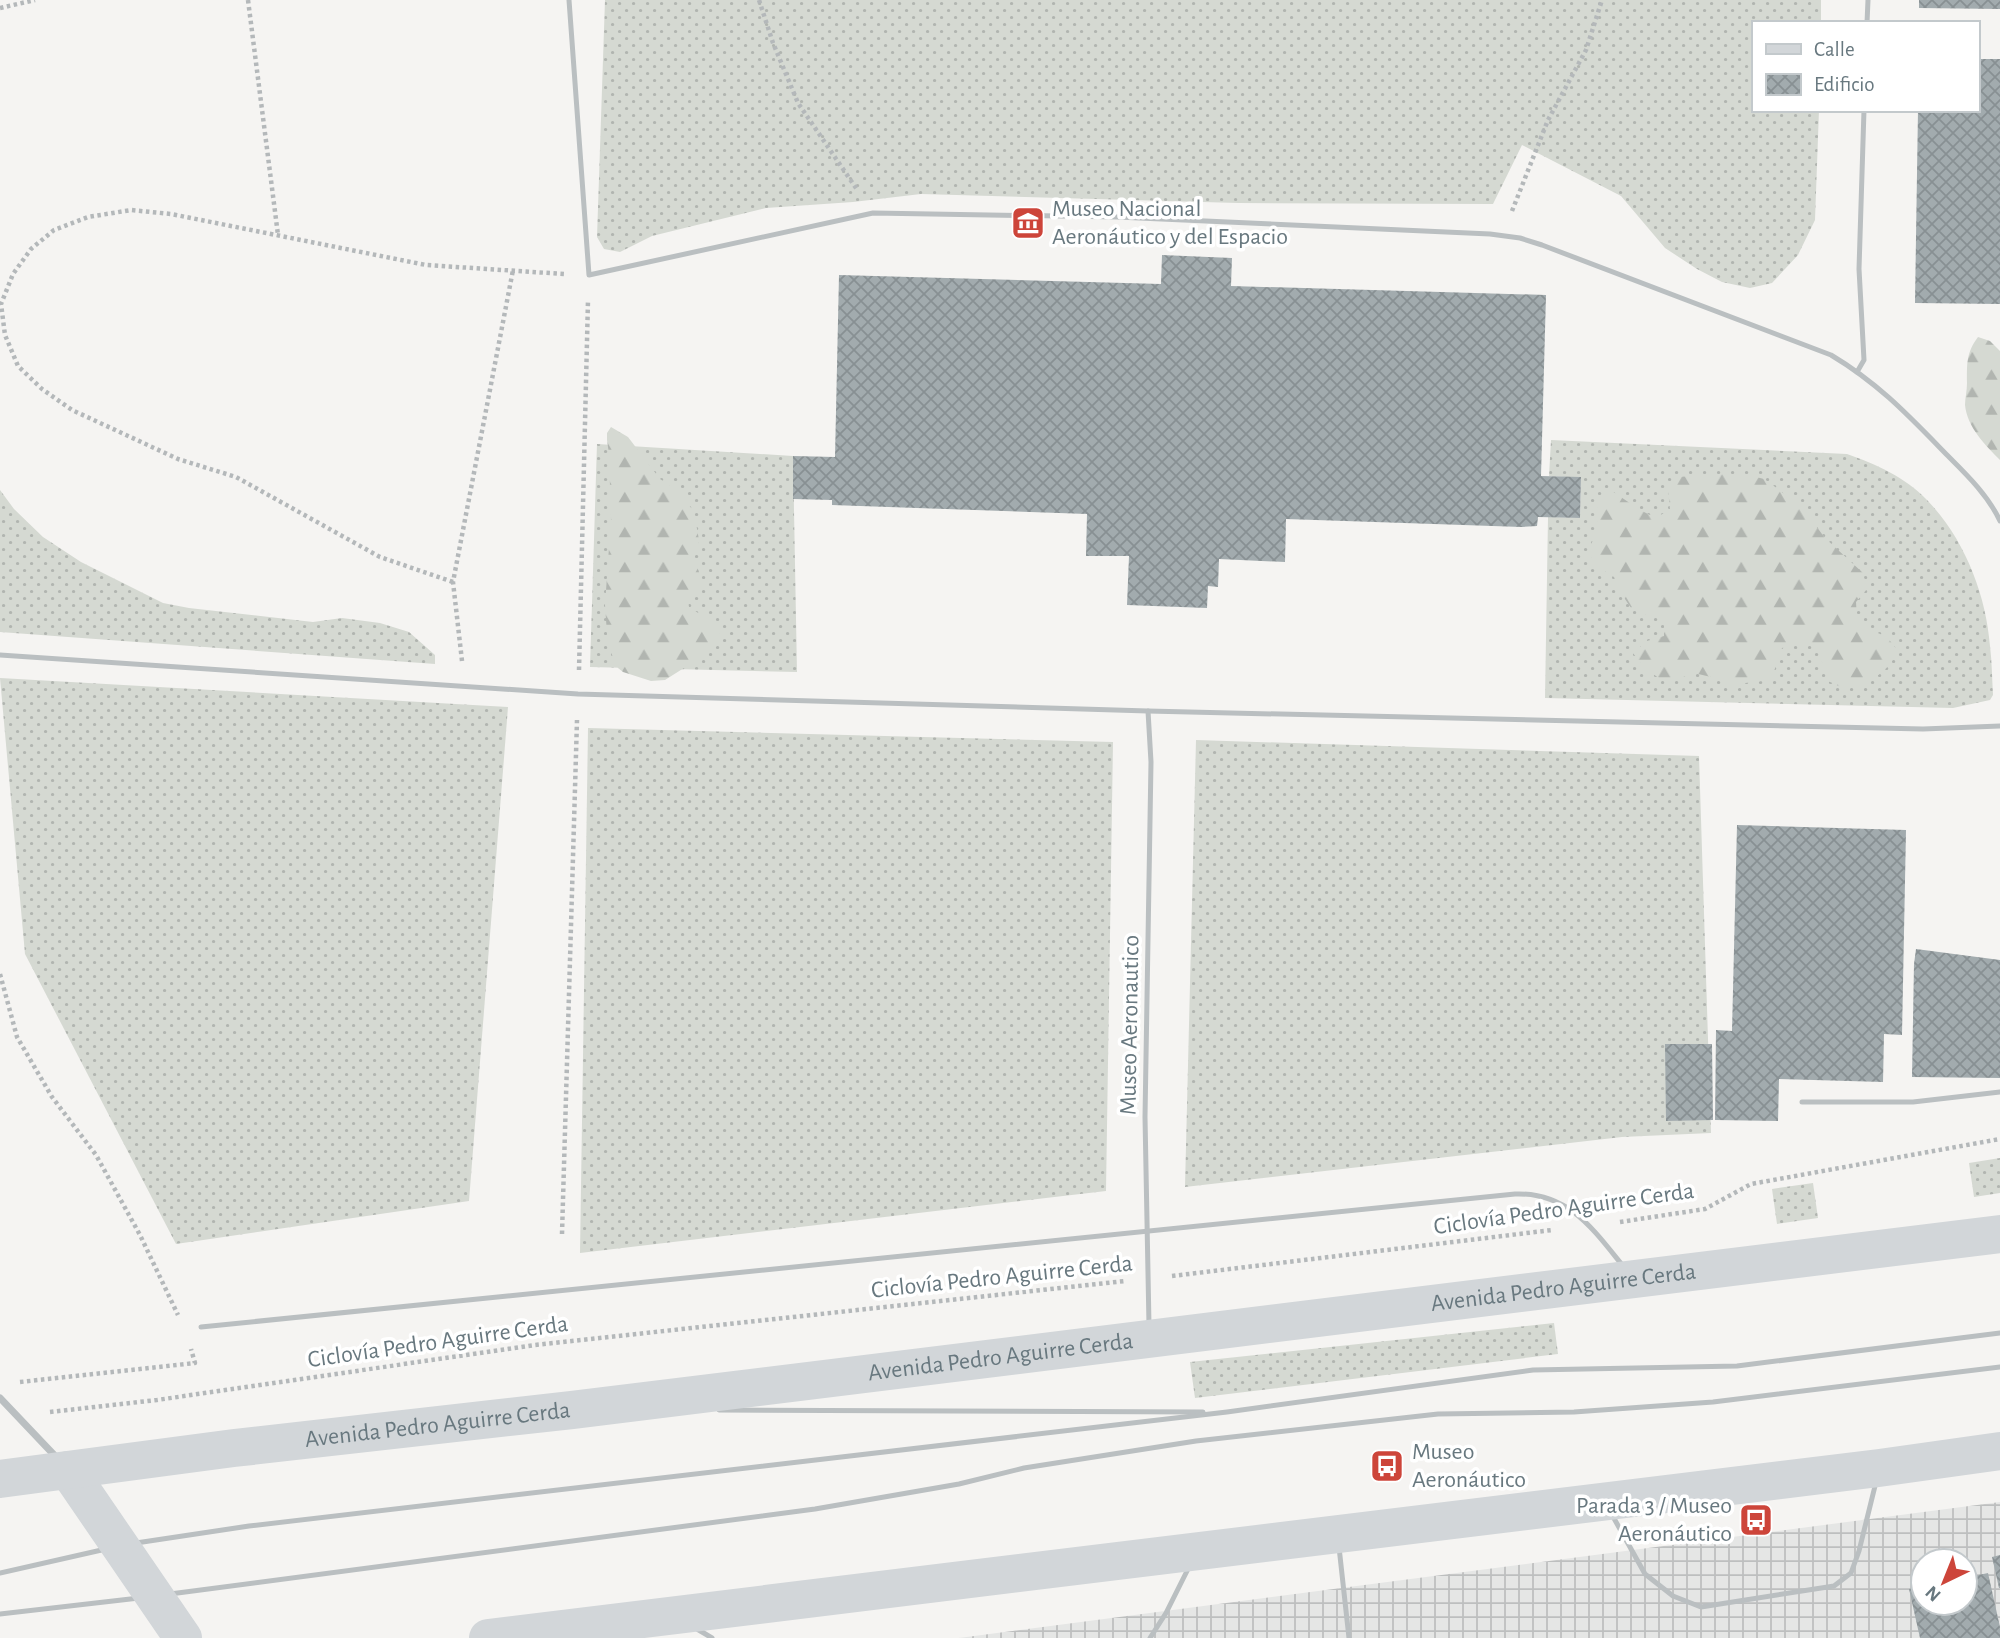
<svg xmlns="http://www.w3.org/2000/svg" width="2000" height="1638" font-family="'Alegreya Sans',sans-serif">
	<style>
		.industrial { fill: url(#industrial-grid); fill-rule: evenodd }
		.grass { fill: url(#grass-dots) }
		.forest { fill: url(#forest-firs) }
		.building { fill: url(#building-cross-hatch) }
		.lines { fill: none; stroke-linecap: round; stroke-linejoin: round }
		.path { stroke: #b4b8ba; stroke-width: 4.5; stroke-dasharray: 3.5 3.5; stroke-linecap: butt }
		.lane { stroke: #babfc1; stroke-width: 5 }
		.street { stroke: #babfc1; stroke-width: 7 }
		.secondary { stroke: #d2d6d9; stroke-width: 38 }
		.primary { stroke: #d2d6d9; stroke-width: 38 }
		.labels { text-anchor: middle; dominant-baseline: central; stroke-width: 7; stroke-linejoin: round; paint-order: stroke }
		.poi-label { font-size: 24px; fill: #68787f; stroke: #fff; text-anchor: start }
		.street-label { font-size: 24px; fill: #68787f; stroke: #fff }
	</style>
	<defs>
		<pattern id="industrial-grid" width="8" height="8" patternUnits="userSpaceOnUse" patternTransform="scale(1.75)"><rect width="8" height="8" fill="#e5e6e5"/><path d="M0 4h8M4 0v8" fill="none" stroke="#bdbfbf"/></pattern>
		<pattern id="grass-dots" width="8" height="8" patternUnits="userSpaceOnUse" patternTransform="scale(1.75)"><rect width="8" height="8" fill="#d5d9d2"/><path d="M2 2h.1M6 6h.1" fill="none" stroke="#b1b5b0" stroke-width="1.8" stroke-linecap="round"/></pattern>
		<pattern id="forest-firs" width="22" height="20" patternUnits="userSpaceOnUse" patternTransform="scale(1.75)"><rect width="22" height="20" fill="#d5d9d2"/><path d="M5 1l3.5 6h-7zM16 11l3.5 6h-7z" fill="#b1b5b0"/></pattern>
		<pattern id="building-cross-hatch" width="8" height="8" patternUnits="userSpaceOnUse" patternTransform="scale(1.75)"><rect width="8" height="8" fill="#a2abae"/><path d="M0 0l8 8M0 8l8-8" fill="none" stroke="#889093"/></pattern>
	</defs>
	<rect width="100%" height="100%" fill="#f5f4f2"/>
	<path class="industrial" d="M 2000,1502 L 2000,1638 L 959,1638 ZM 1923,1561 L 1965,1561 L 1965,1603 L 1923,1603 Z"/>
	<g class="grass">
		<polygon points="605,0 1821,0 1821,23 1753,23 1753,110 1819,110 1815,220 1798,255 1772,283 1750,288 1722,282 1697,269 1665,248 1621,196 1522,145 1493,204 1238,203 921,194 853,202 766,208 652,236 620,252 604,249 597,237"/>
		<path d="M 1551,440 L 1847,454 C 1876,464 1905,477 1927,500 C 1964,538 1986,594 1990,646 C 1992,662 1992,679 1993,695 L 1990,700 L 1953,708 L 1545,698 L 1548,517 L 1580,518 L 1581,478 L 1549,476 Z"/>
		<polygon points="597,444 793,456 797,672 590,667"/>
		<polygon points="0,490 14,509 43,537 81,562 163,603 189,608 313,622 342,618 380,623 409,632 435,655 435,664 0,632"/>
		<polygon points="0,678 508,707 469,1201 176,1244 25,954"/>
		<polygon points="588,728 1113,742 1106,1191 580,1253"/>
		<polygon points="1196,740 1699,756 1711,1133 1622,1137 1185,1187"/>
		<polygon points="2000,1158 2000,1193 1974,1197 1969,1163"/>
		<polygon points="1813,1183 1818,1218 1777,1224 1772,1189"/>
		<polygon points="1554,1323 1558,1354 1195,1398 1190,1362"/>
	</g>
	<g class="forest">
		<path d="M 1978,337 L 1990,341 L 2000,351 L 2000,460 C 1986,446 1967,427 1965,405 C 1965,398 1967,391 1967,383 C 1967,364 1966,353 1978,337 Z"/>
		<polygon points="611,427 628,437 660,479 679,491 694,512 699,540 694,559 699,572 700,586 688,601 689,607 712,622 723,638 714,649 665,680 651,681 623,672 618,668 612,655 607,634 605,605 611,519 609,454 607,440 607,433"/>
		<path d="M 1714,474 L 1748,475 L 1764,479 L 1778,489 L 1804,510 L 1825,538 L 1863,573 L 1867,589 L 1856,602 L 1857,619 L 1871,630 L 1887,637 L 1898,651 C 1884,677 1872,680 1845,689 L 1828,681 L 1817,647 L 1800,642 L 1782,648 L 1771,680 L 1728,685 L 1711,677 L 1694,673 L 1678,679 L 1659,678 L 1644,668 L 1633,653 L 1647,641 L 1664,636 L 1664,618 L 1647,615 L 1631,608 L 1621,593 L 1614,577 L 1598,567 L 1587,552 C 1598,533 1599,522 1597,500 L 1612,491 L 1640,510 L 1656,518 L 1670,509 L 1668,491 L 1679,477 Z"/>
	</g>
	<g class="building">
		<polygon points="1919,0 2000,0 2000,9 1919,8"/>
		<polygon points="1977,59 2000,59 2000,304 1915,303 1918,110 1977,110"/>
		<polygon points="1162,255 1232,258 1231,286 1546,295 1541,476 1581,477 1580,518 1538,517 1537,526 1522,527 1286,519 1285,562 1219,559 1218,587 1208,586 1207,608 1127,605 1129,556 1086,556 1087,514 832,505 832,500 793,499 793,456 835,457 839,275 1161,284"/>
		<polygon points="1737,825 1906,830 1902,1035 1884,1034 1883,1082 1779,1079 1778,1121 1715,1120 1716,1030 1732,1031"/>
		<polygon points="1916,949 2000,960 2000,1078 1912,1077 1914,964"/>
		<polygon points="1665,1044 1712,1044 1713,1120 1666,1121"/>
		<polygon points="2000,1555 2000,1588 1999,1588 1992,1557"/>
		<polygon points="1988,1573 2000,1627 2000,1638 1920,1638 1909,1589 1923,1586 1923,1603 1965,1603 1965,1578"/>
	</g>
	<g class="lines">
		<g class="path">
			<polyline points="248,0 278,235"/>
			<polyline points="759,0 773,43 798,103 858,191"/>
			<polyline points="0,8 35,0"/>
			<polyline points="1512,211 1548,120 1586,50 1602,0"/>
			<polyline points="453,582 380,557 236,477 178,459 72,410 42,389 18,366 5,335 1,304 13,274 31,249 54,230 88,217 131,210 171,214 426,265 564,274"/>
			<polyline points="462,661 453,582 513,270"/>
			<polyline points="579,670 588,300"/>
			<polyline points="0,974 17,1037 52,1097 96,1155 140,1235 178,1315"/>
			<polyline points="1620,1222 1705,1209 1751,1184 2000,1139"/>
			<polyline points="562,1234 577,720"/>
			<polyline points="1172,1276 1552,1230"/>
			<polyline points="20,1382 195,1363 191,1349"/>
			<polyline points="50,1412 157,1400 535,1345 1125,1281"/>
		</g>
		<g class="lane">
			<path d="M 569,0 L 589,275 L 873,213 L 1117,217 L 1490,234 L 1520,238 L 1542,245 L 1831,355 C 1878,383 1908,415 1946,454 C 1966,474 1988,495 2000,521"/>
			<polyline points="1867,23 1868,0"/>
			<polyline points="1857,372 1864,360 1859,269 1864,110"/>
			<polyline points="0,655 578,694 1148,711 1923,729 2000,726"/>
			<polyline points="1148,711 1151,762 1145,1117 1149,1325"/>
			<polyline points="1802,1102 1913,1102 2000,1092"/>
			<path d="M 201,1327 L 1515,1194 C 1568,1192 1593,1229 1623,1266"/>
			<polyline points="719,1410 1203,1412"/>
			<polyline points="1611,1513 1645,1574 1673,1596 1701,1607 1834,1586 1851,1573 1859,1551 1876,1482"/>
			<polyline points="136,1543 249,1526 1227,1412 1533,1370 1737,1366 2000,1333"/>
			<polyline points="1339,1547 1349,1638"/>
			<polyline points="0,1573 106,1549"/>
			<polyline points="170,1594 815,1509 959,1484 1024,1468 1196,1441 1438,1414 1574,1412 1713,1402 2000,1367"/>
			<polyline points="0,1614 139,1598"/>
			<polyline points="697,1629 712,1638"/>
			<polyline points="1150,1638 1166,1613 1189,1567"/>
		</g>
		<polyline class="street" points="0,1398 57,1458"/>
		<polyline class="secondary" points="68,1470 183,1638"/>
		<g class="primary">
			<path id="s1" d="M 0,1479 L 234,1448 L 572,1410 L 2000,1234"/>
			<polyline points="488,1638 1879,1468 2000,1451"/>
		</g>
	</g>
	<defs>
		<symbol id="museum-square" viewBox="-11 -11 22 22"><rect x="-9" y="-9" width="18" height="18" rx="4" fill="#cd453a" stroke="#fff"/><path d="M0-6L6-3V-2H-6V-3ZM-5-1h2V3h-2ZM-1-1h2V3h-2ZM3-1h2V3H3ZM-6 4H6V6H-6Z" fill="#fff"/></symbol>
		<symbol id="bus-square" viewBox="-11 -11 22 22"><rect x="-9" y="-9" width="18" height="18" rx="4" fill="#cd453a" stroke="#fff"/><path d="M-5-6H5V4H4V6H2V4H-2V6H-4V4H-5ZM-3.5-4V0h7V-4ZM-3.5 1.2v1.5H-2V1.2ZM2 1.2v1.5H3.5V1.2Z" fill="#fff"/></symbol>
	</defs>
	<g fill-rule="evenodd">
		<use href="#museum-square" x="1009" y="204" width="38" height="38"/>
		<use href="#bus-square" x="1368" y="1447" width="38" height="38"/>
		<use href="#bus-square" x="1737" y="1501" width="38" height="38"/>
	</g>
	<g class="labels">
		<g class="poi-label">
			<text x="1052" y="209">Museo Nacional<tspan x="1052" dy="28">Aeronáutico y del Espacio</tspan></text>
			<text x="1412" y="1452">Museo<tspan x="1412" dy="28">Aeronáutico</tspan></text>
			<text x="1732" y="1506" text-anchor="end">Parada 3 / Museo<tspan x="1732" dy="28">Aeronáutico</tspan></text>
		</g>
		<g class="street-label">
			<text transform="translate(1130 1025) rotate(-89)">Museo Aeronautico</text>
			<text transform="translate(1564 1209) rotate(-8)">Ciclovía Pedro Aguirre Cerda</text>
			<text transform="translate(1002 1277) rotate(-6)">Ciclovía Pedro Aguirre Cerda</text>
			<text stroke="none"><textPath href="#s1" startOffset="1575">Avenida Pedro Aguirre Cerda</textPath></text>
			<text transform="translate(438 1342) rotate(-8)">Ciclovía Pedro Aguirre Cerda</text>
			<text stroke="none"><textPath href="#s1" startOffset="1008">Avenida Pedro Aguirre Cerda</textPath></text>
			<text stroke="none"><textPath href="#s1" startOffset="441">Avenida Pedro Aguirre Cerda</textPath></text>
		</g>
	</g>
	<rect x="1752" y="21" width="228" height="91" fill="#ffffff" stroke="#c3c9cc" stroke-width="2"/>
	<rect x="1766" y="44" width="35" height="10" fill="#d2d6d9" stroke="#c3c9cc" stroke-width="2"/>
	<text x="1814" y="56" font-size="21" fill="#68787f">Calle</text>
	<rect x="1766" y="74" width="35" height="21" fill="url(#building-cross-hatch)" stroke="#c3c9cc" stroke-width="2"/>
	<text x="1814" y="91" font-size="21" fill="#68787f">Edificio</text>
	<g transform="translate(1944 1582) rotate(223)"><circle r="33" fill="#ffffff" stroke="#c3c9cc" stroke-width="2"/>
	<path d="M0-5L12 26L0 18L-12 26Z" fill="#cd453a"/>
	<text y="-10" font-size="19" font-weight="bold" text-anchor="middle" fill="#68787f">N</text>
	</g>
</svg>
